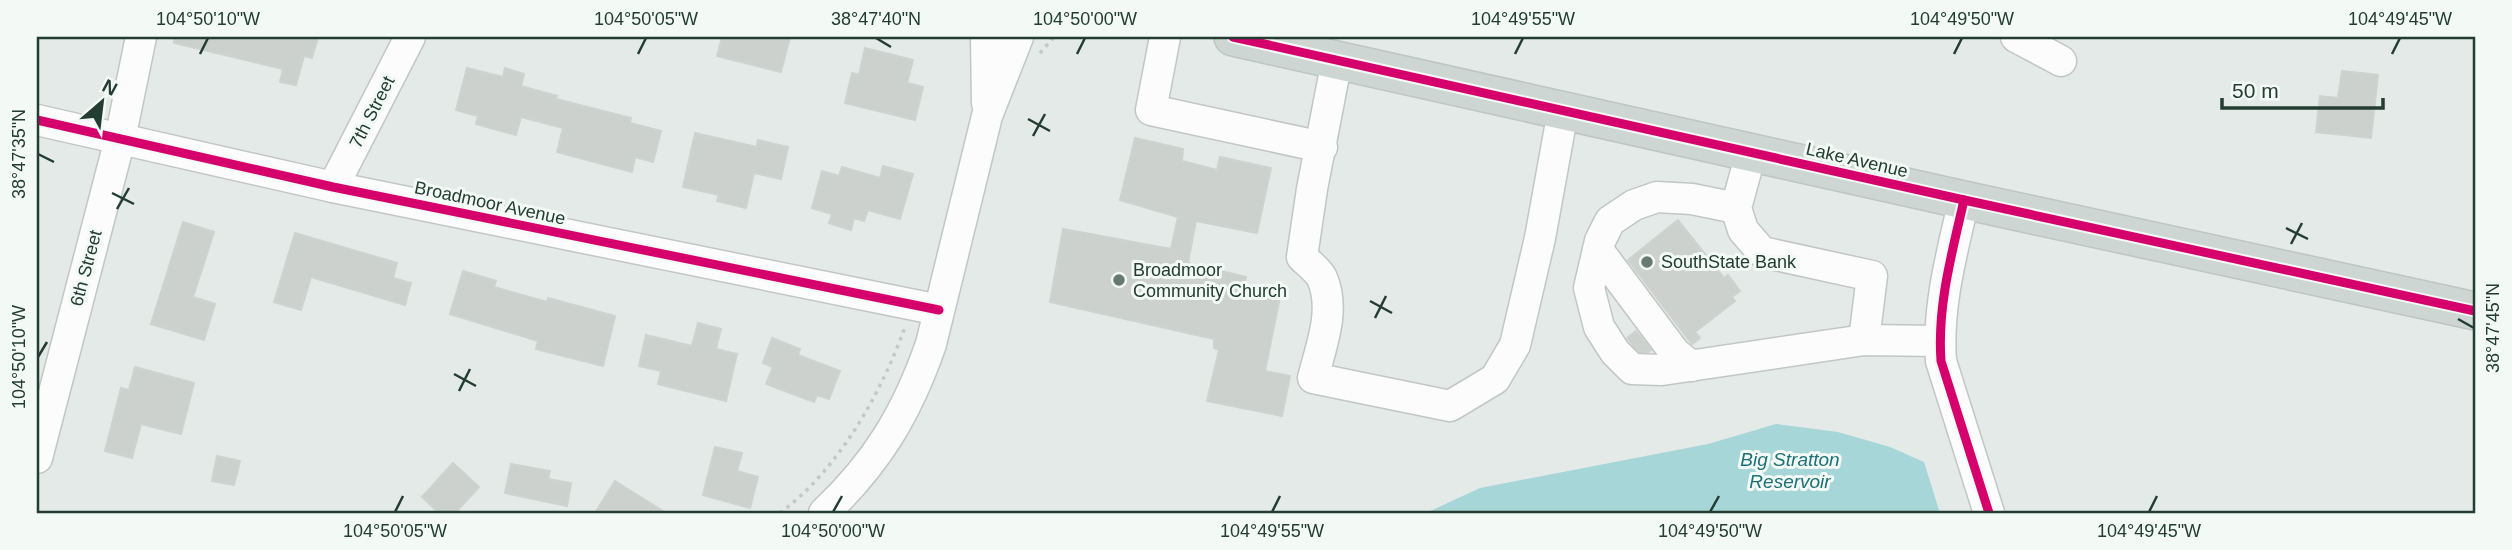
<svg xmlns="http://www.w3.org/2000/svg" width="2512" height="550" font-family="Helvetica,sans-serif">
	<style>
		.water { fill: #a6d6d7 }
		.building { fill: #ccd1ce; stroke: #cdd3d0; stroke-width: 2 }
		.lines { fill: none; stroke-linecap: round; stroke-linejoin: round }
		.minor-casing { stroke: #c1c7c4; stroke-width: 33 }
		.major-casing { stroke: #bdc6c2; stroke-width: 40 }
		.path { stroke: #c1cac5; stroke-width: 3.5; stroke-dasharray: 3.5 5; stroke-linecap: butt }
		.minor { stroke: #fbfcfb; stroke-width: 30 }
		.major { stroke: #ced6d3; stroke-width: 37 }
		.cycleway-casing { stroke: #f3f9f5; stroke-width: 13 }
		.cycleway { stroke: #d6006c; stroke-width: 9 }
		.ticks { fill: none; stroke: #233d33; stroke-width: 2.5 }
		.poi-dot { fill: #677a72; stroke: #f3f9f5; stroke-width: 2.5 }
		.labels { text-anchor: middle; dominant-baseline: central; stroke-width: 6; stroke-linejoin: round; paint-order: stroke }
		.street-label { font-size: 18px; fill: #233d33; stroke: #f3f9f5 }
		.poi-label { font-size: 18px; fill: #233d33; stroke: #f3f9f5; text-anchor: start }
		.water-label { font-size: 19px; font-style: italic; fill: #1e7277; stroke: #f3f9f5 }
		.neatline { fill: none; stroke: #233d33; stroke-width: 2.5 }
		.ticks-label { font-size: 18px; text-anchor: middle; fill: #233d33 }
	</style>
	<rect width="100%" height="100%" fill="#e4eae7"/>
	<polygon class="water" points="1776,424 1838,432 1890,447 1924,462 1940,513 1426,513 1480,488 1708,444"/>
	<g class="building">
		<polygon points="174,37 318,37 312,58 304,56 296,85 280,82 283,69 174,43"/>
		<polygon points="722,37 790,37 781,72 717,56"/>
		<polygon points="865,48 913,60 907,83 923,87 915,120 845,103 852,73 859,75"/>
		<polygon points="467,68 503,77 505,68 524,74 521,86 557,96 556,99 631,118 630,123 661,131 653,162 635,157 632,172 557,152 563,128 521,117 516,135 476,124 478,116 456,110"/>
		<polygon points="2342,71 2378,75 2371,138 2316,132 2320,96 2338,98"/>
		<polygon points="695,133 757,147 758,140 788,147 781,179 754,173 746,208 717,201 719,195 683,187"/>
		<polygon points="1135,138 1183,149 1182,161 1217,170 1220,157 1271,168 1257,233 1196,221 1188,263 1246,277 1244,287 1280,297 1265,371 1290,376 1282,416 1207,401 1219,350 1214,348 1214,339 1050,302 1063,229 1171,249 1178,217 1120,200"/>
		<polygon points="883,166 913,174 900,219 868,210 864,221 854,218 851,230 829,223 832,214 812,208 822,171 839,176 842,167 880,178"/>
		<polygon points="1678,220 1724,278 1728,275 1740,291 1732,297 1735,301 1695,332 1700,338 1692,344 1628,260"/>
		<polygon points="183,222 214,232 193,297 215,304 204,340 151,324"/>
		<polygon points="295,233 397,263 393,278 411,283 405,305 311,277 301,310 274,302"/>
		<polygon points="463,271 496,281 494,287 547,302 548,298 615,316 603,366 536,349 538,341 450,314"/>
		<polygon points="698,323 721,329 716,349 737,354 726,401 658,384 661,371 639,366 646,335 692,346"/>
		<polygon points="1636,331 1651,350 1648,352 1639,352 1627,338"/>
		<polygon points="772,338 800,349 798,355 840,371 829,399 817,395 814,402 766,384 773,367 763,363"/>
		<polygon points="135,367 194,383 181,434 141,424 132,458 105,451 121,388 129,390"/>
		<polygon points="715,447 742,453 737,471 758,477 750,508 703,495"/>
		<polygon points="217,456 240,461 234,485 212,481"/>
		<polygon points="453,463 479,487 455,513 439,513 422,497"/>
		<polygon points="511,464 550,471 548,479 571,483 567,506 505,493"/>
		<polygon points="615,481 666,513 595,513"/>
	</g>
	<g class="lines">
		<defs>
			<g id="minor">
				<polyline points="986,37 987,103"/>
				<polyline points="1165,37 1151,110 1322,147"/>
				<polyline points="2016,37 2061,61"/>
				<path d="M 1337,60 L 1312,189 L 1302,257 C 1308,263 1318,270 1322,278 C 1336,310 1321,346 1313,378 L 1450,406 L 1495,379 L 1515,345 L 1540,238 L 1563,111"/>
				<polyline points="37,120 333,187 939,310"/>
				<polyline points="1751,153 1736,208 1743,230 1762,252 1872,276 1864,340"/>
				<polyline points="333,187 410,37"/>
				<path d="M 1964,200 C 1952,253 1937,306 1941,361 L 1989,513"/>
				<polyline points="1736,208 1692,199 1657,197 1634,205 1610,221 1600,241 1589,288 1599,327 1615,352 1632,369 1662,370 1864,340 1939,341"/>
				<polyline points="1598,250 1675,353 1691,366"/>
				<polyline points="37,458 120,139 141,37"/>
				<path d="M 824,513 C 877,463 907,413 931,344 L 987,116 L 1018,37"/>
			</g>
			<polyline id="major" points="1233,37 1964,200 2475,311"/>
		</defs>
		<use href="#minor" class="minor-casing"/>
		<use href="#major" class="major-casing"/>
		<g class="path">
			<polyline points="1040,53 1054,37"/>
			<path d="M 780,513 C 838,470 881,394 905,327"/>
		</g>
		<use href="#minor" class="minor"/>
		<use href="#major" class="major"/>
		<defs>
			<g id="cycleway">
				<polyline points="1233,37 1964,200 2475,311"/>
				<polyline points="37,120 333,187 939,310"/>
				<path d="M 1964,200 C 1952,253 1937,306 1941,361 L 1989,513"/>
			</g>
		</defs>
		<use href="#cycleway" class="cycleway-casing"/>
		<use href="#cycleway" class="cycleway"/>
	</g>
	<path class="ticks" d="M 876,38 L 891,47M 200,54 L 208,38M 638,54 L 646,38M 1077,54 L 1085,38M 1515,54 L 1523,38M 1954,54 L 1962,38M 2392,54 L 2400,38M 1028,119 L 1050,131M 1033,136 L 1045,114M 38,154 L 54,162M 112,193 L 134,204M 117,209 L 129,188M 2286,228 L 2308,239M 2291,244 L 2302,223M 1370,301 L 1392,313M 1375,318 L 1386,296M 2458,319 L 2474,328M 38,357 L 47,342M 454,374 L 476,386M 459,391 L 470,369M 395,512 L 403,496M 833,512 L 842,496M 1272,512 L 1280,496M 1710,512 L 1719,496M 2149,512 L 2157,496"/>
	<g class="poi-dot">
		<circle cx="1647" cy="262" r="7"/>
		<circle cx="1119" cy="280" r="7"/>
	</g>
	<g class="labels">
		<g class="street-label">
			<text transform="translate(372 112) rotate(-63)">7th Street</text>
			<text transform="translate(1857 160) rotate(13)">Lake Avenue</text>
			<text transform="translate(490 203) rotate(12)">Broadmoor Avenue</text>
			<text transform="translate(86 268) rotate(-75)">6th Street</text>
		</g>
		<g class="poi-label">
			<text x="1661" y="262">SouthState Bank</text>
			<text x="1133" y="270">Broadmoor<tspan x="1133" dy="21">Community Church</tspan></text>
		</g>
		<g class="water-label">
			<text x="1790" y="459">Big Stratton<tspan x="1790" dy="22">Reservoir</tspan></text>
		</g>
	</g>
	<rect width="2512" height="550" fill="none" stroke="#f3f9f5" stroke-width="77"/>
	<g transform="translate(102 102) rotate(28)" stroke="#f3f9f5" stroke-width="5" paint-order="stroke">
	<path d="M0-5L12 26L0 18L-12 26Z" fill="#233d33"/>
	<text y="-10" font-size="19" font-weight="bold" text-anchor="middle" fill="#233d33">N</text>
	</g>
	<path d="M2222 98v10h161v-10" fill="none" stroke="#233d33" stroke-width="3.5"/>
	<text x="2232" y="98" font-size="21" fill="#233d33" stroke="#f3f9f5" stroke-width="5" paint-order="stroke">50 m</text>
	<rect x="38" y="38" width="2436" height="474" class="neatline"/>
	<g class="ticks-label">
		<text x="208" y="25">104°50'10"W</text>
		<text x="646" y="25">104°50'05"W</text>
		<text x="876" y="25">38°47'40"N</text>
		<text x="1085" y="25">104°50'00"W</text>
		<text x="1523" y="25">104°49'55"W</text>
		<text x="1962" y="25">104°49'50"W</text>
		<text x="2400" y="25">104°49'45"W</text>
		<text transform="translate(19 154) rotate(-90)" y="6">38°47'35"N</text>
		<text transform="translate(2493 328) rotate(-90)" y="6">38°47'45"N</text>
		<text transform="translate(19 357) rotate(-90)" y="6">104°50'10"W</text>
		<text x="395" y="537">104°50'05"W</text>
		<text x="833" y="537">104°50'00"W</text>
		<text x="1272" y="537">104°49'55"W</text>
		<text x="1710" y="537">104°49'50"W</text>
		<text x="2149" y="537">104°49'45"W</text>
	</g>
</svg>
